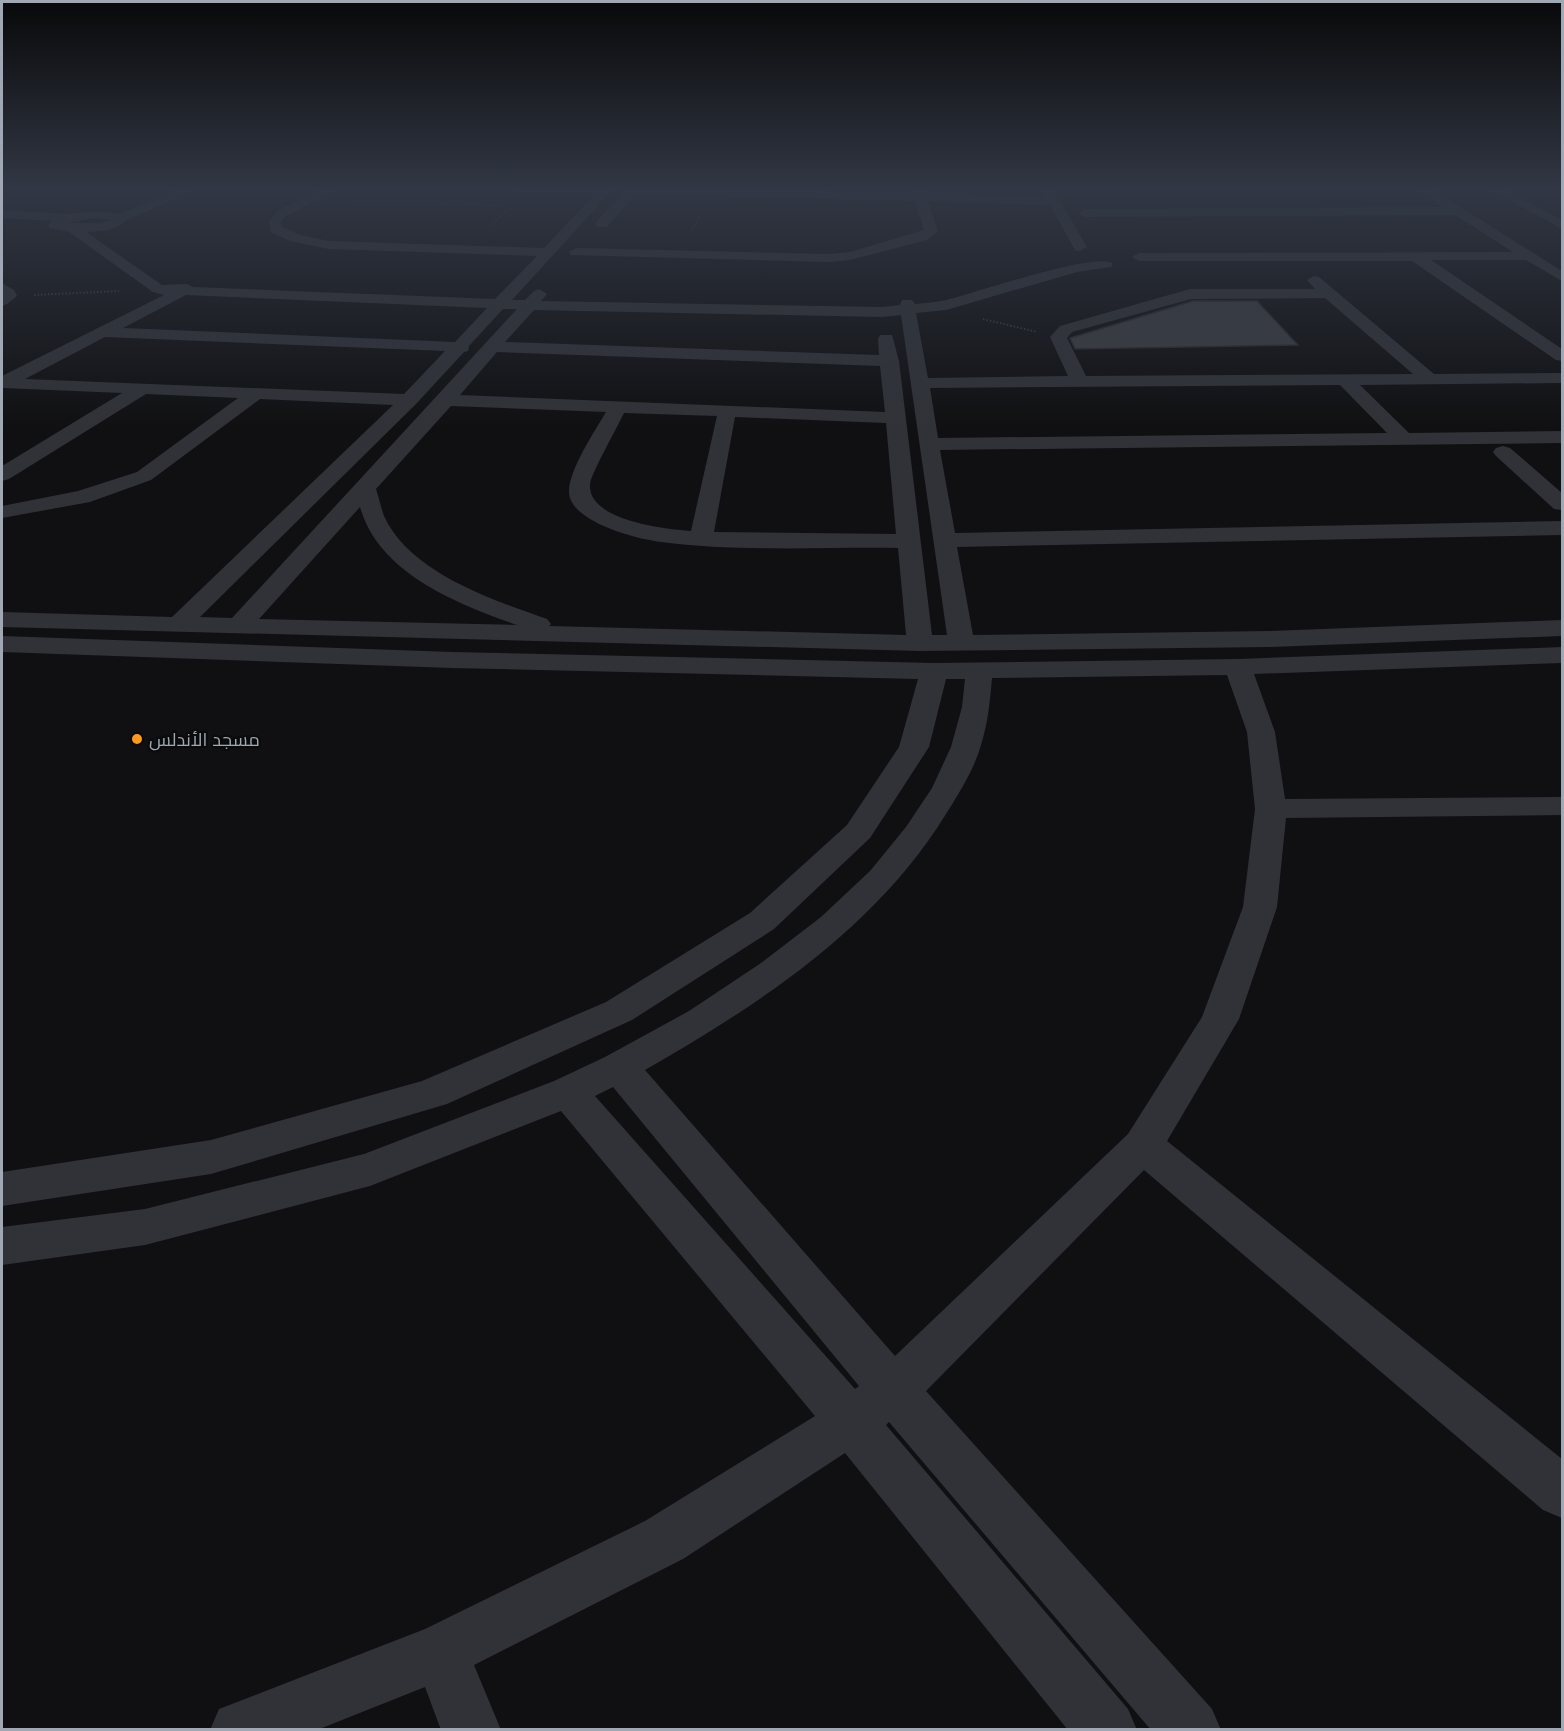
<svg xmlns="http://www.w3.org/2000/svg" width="1564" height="1731" font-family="Inter,Cairo,sans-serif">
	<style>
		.building { fill: #3c3e42; stroke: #2a2a2e; stroke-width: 1.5 }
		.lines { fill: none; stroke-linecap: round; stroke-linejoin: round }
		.path-far1 { stroke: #36393e; stroke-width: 1.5; stroke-dasharray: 1.5 1.5; stroke-linecap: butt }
		.path { stroke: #36393e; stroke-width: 2; stroke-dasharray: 1.5 2; stroke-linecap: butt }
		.minor { fill: #303237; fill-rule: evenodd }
		.poi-dot { fill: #ff9a1a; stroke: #0b0b0c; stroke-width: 2 }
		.labels { text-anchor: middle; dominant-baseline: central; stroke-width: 4.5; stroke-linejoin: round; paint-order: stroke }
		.poi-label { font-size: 18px; fill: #9fa8b4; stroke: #0b0b0c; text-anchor: start }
	</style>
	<rect width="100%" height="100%" fill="#101012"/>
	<polygon class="building" points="1193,301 1257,301 1298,345 1075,349 1070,338"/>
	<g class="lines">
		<g class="path-far1">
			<polyline points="350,201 501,205"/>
			<polyline points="489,227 510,208"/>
			<polyline points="690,233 701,214"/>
		</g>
		<g class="path">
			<polyline points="34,295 119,291"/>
			<polyline points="983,319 1037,332"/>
		</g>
		<g class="minor">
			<path d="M 186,187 L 202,187 L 125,221 C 117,231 98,231 86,232 L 162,285 L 187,284 L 193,287 L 495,299 L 537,256 L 329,249 L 290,241 L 271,232 L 269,222 L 277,211 L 327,187 L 342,187 L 285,217 L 281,222 L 282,227 L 300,235 L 329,241 L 544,248 L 597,192 L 514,191 L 508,187 L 615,187 L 512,300 L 525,300 L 534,291 L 539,289 L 547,294 L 541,301 L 882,307 L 900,305 L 902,300 L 912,300 L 915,304 C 926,303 937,302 947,300 C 972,294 1100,250 1113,264 L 1111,267 L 1077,272 L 946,310 L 916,313 L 928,378 L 1068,376 L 1050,337 L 1060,326 L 1190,289 L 1315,289 L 1307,280 L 1314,276 L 1319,277 L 1434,374 L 1562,373 L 1562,383 L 1360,385 L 1409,433 L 1562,431 L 1562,443 L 940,450 L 955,533 L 1562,521 L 1562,535 L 957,547 L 973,635 L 1269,631 L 1562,620 L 1562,636 L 1269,647 L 920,651 L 2,627 L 2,612 L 172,617 L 393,405 L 260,399 L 151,480 L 90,502 L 2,518 L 2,506 L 78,491 L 137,472 L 238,398 L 146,394 L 9,479 L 2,481 L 2,466 L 122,393 L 3,388 L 2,376 L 164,295 L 153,292 L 69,232 L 50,228 L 48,225 L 52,221 L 2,218 L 2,210 L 68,214 L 96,211 L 119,214 ZM 96,218 L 111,220 L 100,223 L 66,223 ZM 186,295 L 487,308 L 455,342 L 123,328 ZM 1325,298 L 1413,374 L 1086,376 L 1067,338 L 1072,332 L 1191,299 ZM 503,309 L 517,309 L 232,618 L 200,617 L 416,404 L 464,352 L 468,351 L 469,346 ZM 534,310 L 882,317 L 901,315 L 947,635 L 932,635 L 899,361 L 892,335 L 880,335 L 878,339 L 879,355 L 505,342 ZM 105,337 L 445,351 L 404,394 L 25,379 ZM 497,352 L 880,366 L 885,412 L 460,395 ZM 1340,385 L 1387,433 L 938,438 L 930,388 ZM 451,406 L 606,412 C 595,431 563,478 570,498 C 579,524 637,539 661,542 C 737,552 821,547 898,548 L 906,635 L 549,626 L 551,624 L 547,619 C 493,600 410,573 384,516 C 381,508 379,498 376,489 ZM 624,413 L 717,416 L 691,531 C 666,529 587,521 590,484 C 591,474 618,426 624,413 ZM 735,417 L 886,423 L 896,534 L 714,532 ZM 360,507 C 379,574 458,604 517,625 L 259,619 Z"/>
			<polygon points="629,187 913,194 911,187 923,187 925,194 1045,197 1042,191 1048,187 1054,191 1087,247 1080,251 1075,250 1050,205 928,201 938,232 927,240 850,260 828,262 571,255 569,252 576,248 828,254 850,252 924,230 915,201 636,194 607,227 597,227 595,224 597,221"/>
			<polygon points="1414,187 1428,187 1562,271 1562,281 1526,260 1431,260 1562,349 1562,361 1556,360 1412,261 1139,261 1132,257 1139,253 1513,252 1455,215 1085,217 1079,213 1085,209 1443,207"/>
			<polygon points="1485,187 1500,187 1562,220 1562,229"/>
			<polygon points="2,283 14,290 17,296 7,304 2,306"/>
			<polygon points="1503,446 1510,448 1562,493 1562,510 1554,509 1496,456 1493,452 1496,448"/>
			<path d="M 2,636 L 452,652 L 934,663 L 1238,659 L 1562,647 L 1562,663 L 1254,674 L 1275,732 L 1285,799 L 1562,797 L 1562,815 L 1286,818 L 1277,907 L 1239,1019 L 1167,1141 L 1562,1459 L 1562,1518 L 1543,1510 L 1144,1170 L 926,1391 L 1212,1709 L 1221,1730 L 1151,1730 L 889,1422 L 886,1425 L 1128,1709 L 1137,1730 L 1068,1730 L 845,1453 L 683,1559 L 474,1665 L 501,1730 L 441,1730 L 425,1687 L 317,1730 L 210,1730 L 219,1709 L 425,1629 L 645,1521 L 815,1416 L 561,1111 L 370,1186 L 145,1245 L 2,1265 L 2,1227 L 145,1209 L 364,1154 L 554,1081 L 605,1057 L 689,1011 L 761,963 L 821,917 L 870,871 L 906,827 L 932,788 L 951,747 L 962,707 L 965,679 L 946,679 L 929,747 L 870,838 L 774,929 L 632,1020 L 447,1104 L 211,1174 L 2,1206 L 2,1172 L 211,1140 L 422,1081 L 606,1002 L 750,913 L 847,825 L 899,747 L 918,679 L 452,668 L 2,652 ZM 1227,675 L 1247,732 L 1255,809 L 1243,907 L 1202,1017 L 1128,1134 L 895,1356 L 645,1070 C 760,1004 875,929 946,814 C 959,793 974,770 981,745 C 988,723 990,701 992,678 ZM 613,1087 L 859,1386 L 855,1389 L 595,1096 Z"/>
		</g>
	</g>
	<linearGradient id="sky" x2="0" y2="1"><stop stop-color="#09090a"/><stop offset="0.44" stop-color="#313744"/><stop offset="1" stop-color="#313744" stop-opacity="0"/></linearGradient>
	<rect width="1564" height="429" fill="url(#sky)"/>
	<circle class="poi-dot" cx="137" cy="739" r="6"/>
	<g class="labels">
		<g class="poi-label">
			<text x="149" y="739">مسجد الأندلس</text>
		</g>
	</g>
	<rect width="1564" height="1731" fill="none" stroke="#9fa8b4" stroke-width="6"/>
</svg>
